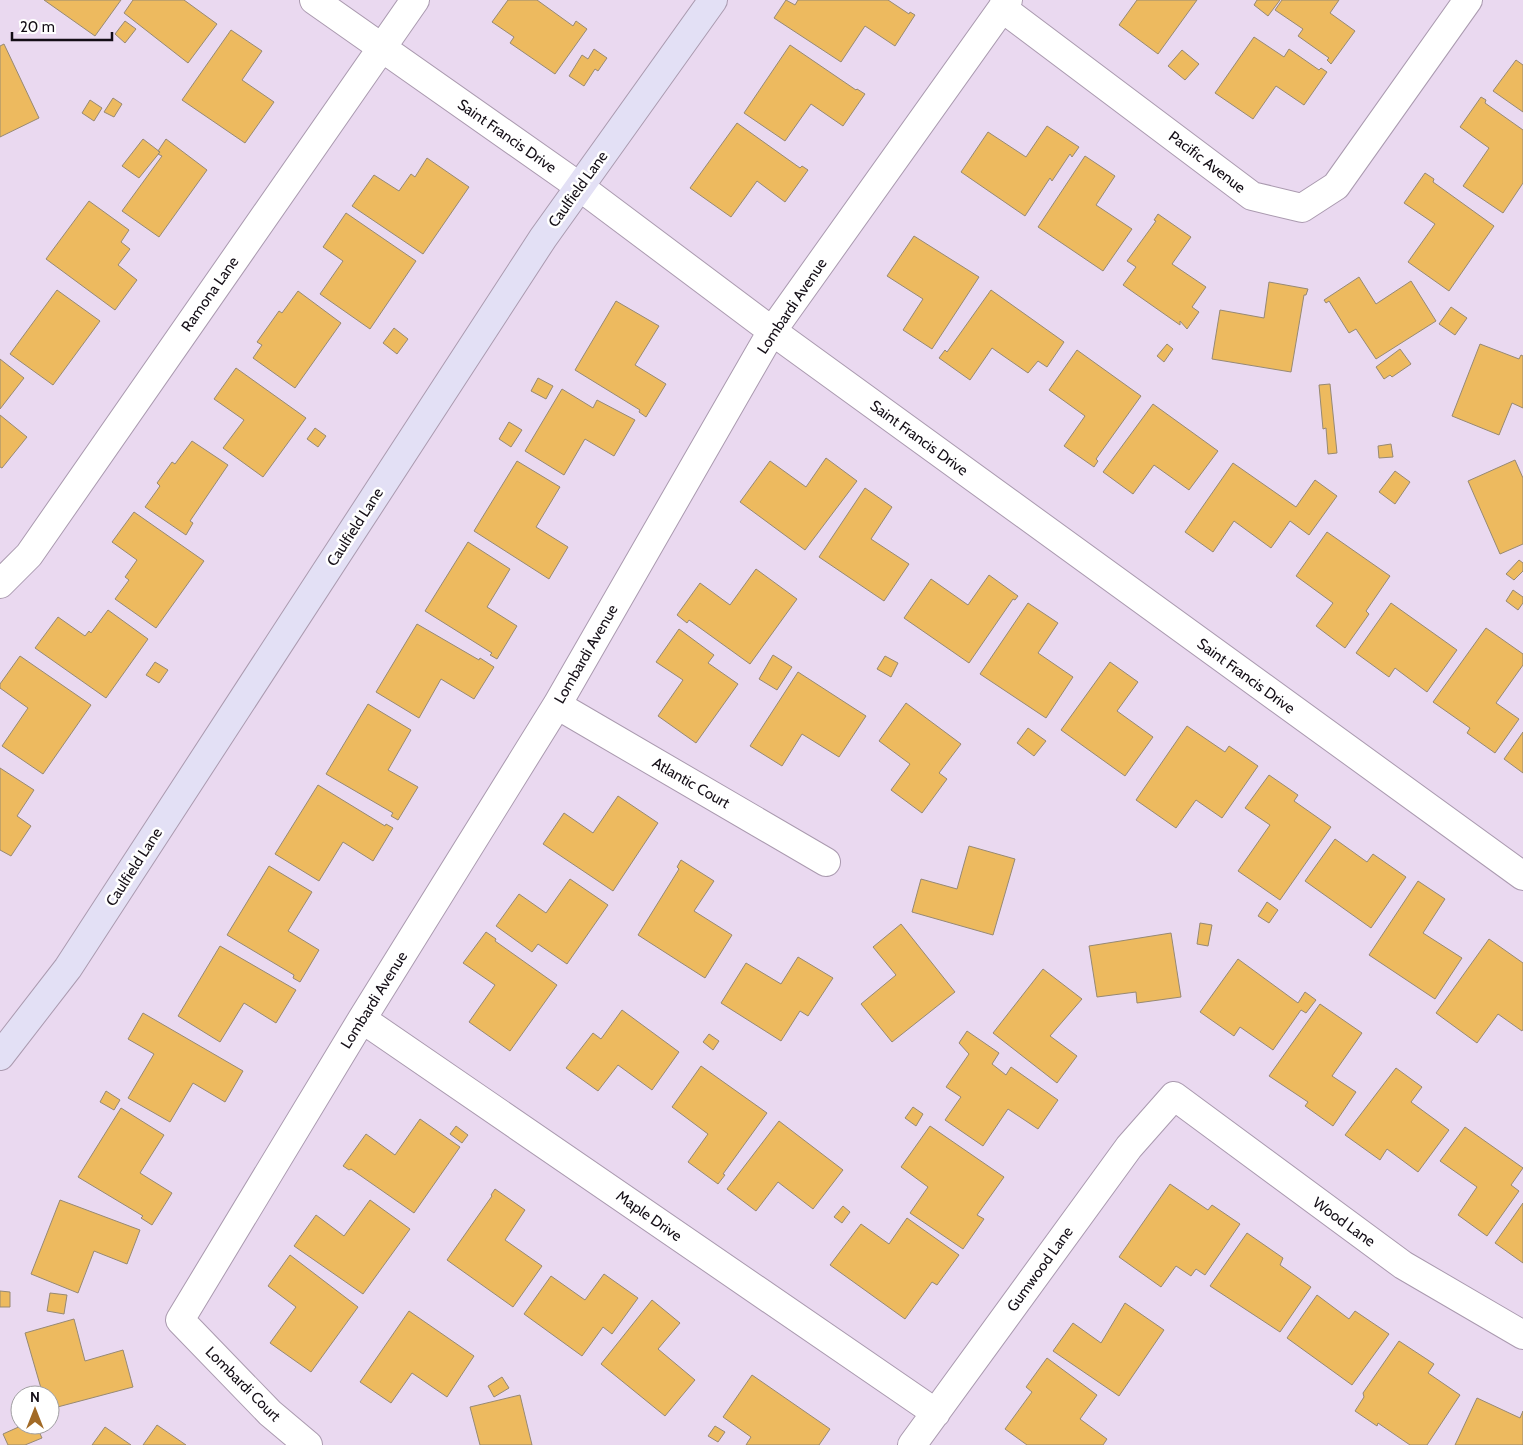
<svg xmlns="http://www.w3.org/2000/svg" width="1523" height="1445" viewBox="0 0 1523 1445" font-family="Cabin,sans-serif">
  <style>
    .building { fill: #edba5f; stroke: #978973 }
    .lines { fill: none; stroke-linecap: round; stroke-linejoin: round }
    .street-casing { stroke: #aa9aaf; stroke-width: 30 }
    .secondary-casing { stroke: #aa9aaf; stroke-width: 30 }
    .street { stroke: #fff; stroke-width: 28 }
    .secondary { stroke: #e3e0f5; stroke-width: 28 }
    .labels { text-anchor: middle; stroke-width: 5; stroke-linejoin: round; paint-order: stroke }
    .street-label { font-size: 15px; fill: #140e16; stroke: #fff }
  </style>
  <rect width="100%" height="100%" fill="#ead9f0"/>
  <path class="building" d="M44 0H121L95 36Z
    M133 0H184L217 24 188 63 124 13Z
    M508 0H537L573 26 576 21 587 29 555 74 510 43 514 37 492 22Z
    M786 0 795 5 798 0H888L909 14 910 12 915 15 895 46 865 26 841 62 774 18Z
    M1137 0H1197L1158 54 1119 25Z
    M1257 0H1280L1268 16 1254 5Z
    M1282 0H1339L1330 13 1355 31 1331 64 1327 60 1329 58 1298 36 1303 29 1275 10Z
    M125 21 136 29 125 43 115 34Z
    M231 30 262 51 242 80 274 102 245 143 182 100Z
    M1254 37 1284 57 1289 49 1319 70 1321 68 1327 72 1304 105 1276 86 1253 119 1215 93Z
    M4 44 39 118 0 137V46Z
    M790 45 856 90 857 89 865 94 843 126 811 104 785 141 744 113Z
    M594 49 607 58 598 71 595 69 584 86 569 76 582 55 588 59Z
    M1182 50 1199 64 1185 80 1168 66Z
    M1516 60 1523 65V112L1493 91Z
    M1481 97 1486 100 1485 103 1523 130V183L1503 213 1463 186 1489 148 1460 127Z
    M113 98 122 104 114 117 104 112Z
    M90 100 102 108 94 121 82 113Z
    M737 123 800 168 802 166 808 170 785 202 757 181 731 217 690 188Z
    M1047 126 1079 147 1072 157 1070 154 1052 181 1050 178 1025 216 961 172 988 132 1026 157Z
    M143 139 160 152 139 178 122 166Z
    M166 139 207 170 159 237 122 211 162 156 158 154 160 152 158 151Z
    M1085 156 1115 176 1096 205 1132 229 1103 271 1038 227Z
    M427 158 469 187 423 254 352 206 374 175 399 191 411 174 415 177Z
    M1425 173 1434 179 1433 182 1494 226 1449 291 1408 262 1435 224 1404 203Z
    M89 201 129 230 121 242 130 249 118 265 137 280 115 310 46 259Z
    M346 213 416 261 370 329 320 294 343 261 323 247Z
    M1158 214 1191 237 1172 264 1206 287 1192 307 1199 312 1187 329 1180 321V325L1123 285 1136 267 1127 261 1156 221 1154 220Z
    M914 236 979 277 932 349 903 330 923 299 887 276Z
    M1359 277 1376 304 1411 281 1436 321 1376 359 1356 329 1349 333 1329 301 1326 303 1324 300Z
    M1269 282 1308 289 1306 295H1304L1291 372 1212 359 1220 310 1264 318Z
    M57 290 100 321 53 385 10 354Z
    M991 290 1064 342 1047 367 1038 361 1028 373 992 348 970 380 939 358 945 350 947 352Z
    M298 291 341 323 295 388 253 358 262 345 257 342 279 311 282 313Z
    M616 301 659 326 635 365 666 384 646 417 639 412 640 410 575 370Z
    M1451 307 1467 318 1455 335 1439 324Z
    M394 328 408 339 397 354 383 343Z
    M1167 344 1173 349 1164 362 1157 356Z
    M1480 344 1519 359 1521 355 1523 356V408L1512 403 1499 435 1452 416Z
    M1400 349 1411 364 1392 377 1390 375 1384 379 1376 367Z
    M1077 350 1141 396 1096 459 1098 461 1094 467 1064 446 1085 416 1049 390Z
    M0 359 24 378 0 409Z
    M236 368 306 418 263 477 223 448 244 420 214 399Z
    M538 378 553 386 546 399 531 391Z
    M1330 384 1337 453 1328 454 1326 428 1323 429 1319 385Z
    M562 389 593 408 597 400 635 420 614 456 585 439 564 475 525 451Z
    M1153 404 1218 451 1189 490 1154 465 1133 494 1103 472Z
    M0 415 27 437 2 468 0 467Z
    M509 422 522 430 511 447 499 439Z
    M315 428 326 436 318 447 307 439Z
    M192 441 228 465 190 521 193 523 186 535 145 507 160 486 157 483 172 462 175 464Z
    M1391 444 1393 457 1379 458 1378 446Z
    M826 458 857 481 805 550 740 502 770 461 806 487Z
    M1515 460 1523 478V544L1500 554 1468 481Z
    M517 461 560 487 536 527 568 547 549 579 474 531Z
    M1233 463 1296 507 1315 480 1337 496 1309 535 1290 521 1271 548 1234 521 1213 552 1185 532Z
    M1395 471 1410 482 1395 504 1379 492Z
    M865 488 892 507 871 539 909 564 884 601 819 557Z
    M134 512 204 561 156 628 115 599 129 580 125 577 137 560 112 542Z
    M1327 532 1390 576 1366 611 1369 614 1345 648 1316 626 1333 603 1296 576Z
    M468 542 510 569 487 607 517 626 497 659 490 655 492 653 425 611Z
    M1519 560 1523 563V571L1514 580 1506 574Z
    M756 569 797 599 750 664 689 620 687 623 677 615 700 583 730 605Z
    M989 575 1018 596 1015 600 1013 599 969 663 904 618 931 579 968 605Z
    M1513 590 1523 597V603L1518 610 1506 601Z
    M1028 603 1058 623 1038 653 1073 677 1046 718 980 674Z
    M1391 603 1457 650 1427 692 1395 668 1389 677 1356 653Z
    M108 610 148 639 106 698 35 648 58 617 85 636 89 631 91 633Z
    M417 624 479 660 480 658 494 667 474 699 441 679 419 718 376 692Z
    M1486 628 1523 654V665L1496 703 1519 719 1495 753 1467 733 1470 728 1433 702Z
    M679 629 714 655 708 663 738 684 696 743 658 716 683 680 656 662Z
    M773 655 792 667 777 690 759 679Z
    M20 656 91 705 43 774 2 746 28 708 0 688V684Z
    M885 656 898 663 891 677 877 669Z
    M155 662 168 670 159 683 146 675Z
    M1110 662 1138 682 1117 711 1153 737 1125 776 1061 730Z
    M798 672 866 716 839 757 802 734 782 766 750 746Z
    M906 703 961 744 939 773 947 779 922 813 891 790 910 764 879 741Z
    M368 704 411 730 388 770 418 787 398 820 391 816 393 813 326 774Z
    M1187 726 1225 752 1229 746 1258 766 1222 818 1196 800 1176 828 1136 800Z
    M1028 728 1046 741 1034 756 1017 743Z
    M1523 732V773L1504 759Z
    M0 768 34 790 17 816 31 826 11 856 0 850Z
    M1269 775 1298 795 1294 801 1331 827 1280 900 1238 871 1270 825 1245 808Z
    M318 785 385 826 386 824 393 828 373 861 343 842 319 881 275 854Z
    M618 796 658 823 613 891 543 844 564 813 593 833Z
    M1335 839 1367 862 1373 854 1406 877 1371 928 1305 881Z
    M969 846 1015 859 993 935 912 912 921 879 957 889Z
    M681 860 714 881 694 911 732 935 705 978 638 935 679 869 677 867Z
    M269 866 312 892 288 931 319 950 300 982 293 978 294 975 227 935Z
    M570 879 608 905 567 964 538 944 532 952 496 926 519 894 546 913Z
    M1418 881 1445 899 1423 933 1462 958 1435 999 1369 955Z
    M1267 902 1278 910 1269 923 1258 916Z
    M1200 923 1212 925 1208 946 1197 944Z
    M901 924 955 992 892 1042 861 1004 896 975 873 947Z
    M486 932 496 939 495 941 557 985 510 1051 469 1022 495 985 463 963Z
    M1171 933 1181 997 1137 1003 1136 992 1097 997 1089 946Z
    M1489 939 1523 963V1029L1522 1031 1498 1014 1477 1043 1436 1013Z
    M220 946 296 990 276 1023 244 1003 220 1042 178 1016Z
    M798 957 833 978 808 1016 800 1011 781 1041 721 1003 746 963 781 984Z
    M1238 959 1298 1003 1305 992 1316 1000 1306 1013 1301 1010 1273 1050 1240 1027 1234 1036 1200 1012Z
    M1043 969 1082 999 1050 1036 1077 1056 1057 1083 993 1033Z
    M1320 1004 1362 1033 1332 1076 1356 1092 1333 1126 1305 1106 1308 1102 1269 1076Z
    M622 1010 679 1052 652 1090 618 1065 598 1091 566 1068 593 1033 601 1039Z
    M143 1013 243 1071 225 1102 193 1083 170 1122 128 1098 154 1054 128 1039Z
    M967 1031 999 1053 992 1064 1006 1075 1011 1067 1058 1100 1038 1129 1008 1109 983 1146 945 1120 961 1097 946 1087 969 1054 959 1043Z
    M709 1034 719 1041 713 1050 703 1042Z
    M701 1066 767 1113 723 1174 725 1175 718 1184 688 1162 708 1134 672 1107Z
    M1396 1068 1422 1087 1411 1102 1449 1130 1418 1172 1387 1149 1380 1160 1345 1135Z
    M106 1091 120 1100 114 1110 100 1102Z
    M913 1107 923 1114 916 1126 905 1118Z
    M121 1108 164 1135 140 1173 172 1193 152 1225 141 1218 143 1216 78 1177Z
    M420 1119 460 1147 414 1213 351 1169 349 1170 343 1166 366 1134 395 1155Z
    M779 1121 843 1170 813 1209 778 1182 756 1211 727 1189Z
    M456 1126 468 1135 462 1143 450 1134Z
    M930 1126 1004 1177 977 1215 984 1219 963 1249 910 1213 928 1187 901 1167Z
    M1465 1127 1523 1168 1511 1185 1519 1191 1487 1236 1458 1215 1477 1187 1440 1161Z
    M1170 1184 1208 1210 1212 1205 1240 1224 1205 1275 1196 1269 1191 1276 1176 1266 1161 1287 1119 1257Z
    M495 1189 525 1210 505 1240 542 1266 513 1307 447 1260 492 1196 491 1195Z
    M60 1200 140 1230 127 1264 94 1251 78 1293 31 1274Z
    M370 1200 410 1229 363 1294 294 1246 316 1215 344 1236Z
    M1523 1203V1263L1495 1243Z
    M843 1206 850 1212 842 1223 834 1217Z
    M907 1218 959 1255 937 1285 932 1282 905 1319 830 1265 861 1224 889 1244Z
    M1247 1233 1283 1258 1280 1265 1311 1287 1280 1332 1210 1286Z
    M290 1255 358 1307 311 1372 270 1343 296 1307 268 1286Z
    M604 1274 638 1298 612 1334 603 1327 582 1356 524 1314 551 1276 585 1300Z
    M0 1291 10 1292V1307H0Z
    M50 1293 67 1295 64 1314 47 1311Z
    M1317 1295 1349 1319 1355 1311 1389 1334 1352 1385 1287 1338Z
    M652 1300 680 1323 658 1349 695 1380 665 1416 601 1364Z
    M1125 1303 1164 1330 1119 1396 1053 1351 1073 1323 1101 1343Z
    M409 1311 474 1356 447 1397 412 1373 391 1403 360 1382Z
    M74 1319 85 1361 123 1350 133 1387 50 1409V1395H43L25 1333Z
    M1399 1341 1434 1364 1428 1373 1460 1395 1427 1445H1410L1378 1423 1377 1426 1355 1411 1364 1397 1363 1393Z
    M1047 1358 1097 1395 1080 1419 1107 1439 1103 1445H1027L1005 1429 1032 1392 1026 1387Z
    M752 1375 830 1429 819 1445H746L751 1437 723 1417Z
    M502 1377 509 1388 494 1397 488 1386Z
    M520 1395 532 1445H480L470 1407Z
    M1477 1398 1520 1418 1523 1411V1445H1455Z
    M23 1425H36L42 1438 25 1445H8L3 1434Z
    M157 1425 186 1445H143Z
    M715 1426 725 1432 718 1442 708 1436Z
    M105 1427 131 1445H92Z"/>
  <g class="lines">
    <defs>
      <path id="street" d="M314 0 580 187 772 331 1523 876
        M1002 8 1252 196 1302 208 1336 186 1468 0
        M0 584 29 555 415 0
        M557 705 826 862
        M362 1019 936 1413
        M308 1445 270 1413 180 1320 362 1019 557 705 772 331 1008 0
        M912 1445 1129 1147 1174 1096 1403 1265 1523 1335"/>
      <path id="secondary" d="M0 1056 68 968 543 238 713 0"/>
    </defs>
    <use href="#street" class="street-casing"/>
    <use href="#secondary" class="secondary-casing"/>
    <use href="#street" class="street"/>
    <use href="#secondary" class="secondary"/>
  </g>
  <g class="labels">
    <g class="street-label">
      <text transform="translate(507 136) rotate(35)" y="5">Saint Francis Drive</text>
      <text transform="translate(1207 162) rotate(37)" y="5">Pacific Avenue</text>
      <text transform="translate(578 189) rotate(-54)" y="5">Caulfield Lane</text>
      <text transform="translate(210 294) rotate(-55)" y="5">Ramona Lane</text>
      <text transform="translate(792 306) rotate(-56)" y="5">Lombardi Avenue</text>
      <text transform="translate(919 438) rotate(36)" y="5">Saint Francis Drive</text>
      <text transform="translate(355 527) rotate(-57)" y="5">Caulfield Lane</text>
      <text transform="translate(586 654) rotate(-60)" y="5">Lombardi Avenue</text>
      <text transform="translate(1246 676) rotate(36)" y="5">Saint Francis Drive</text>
      <text transform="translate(691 783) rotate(30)" y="5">Atlantic Court</text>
      <text transform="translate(134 867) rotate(-57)" y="5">Caulfield Lane</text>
      <text transform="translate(374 1000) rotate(-58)" y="5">Lombardi Avenue</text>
      <text transform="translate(649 1216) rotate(35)" y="5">Maple Drive</text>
      <text transform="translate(1344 1222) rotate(36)" y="5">Wood Lane</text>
      <text transform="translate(1040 1269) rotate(-54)" y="5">Gumwood Lane</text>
      <text transform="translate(243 1384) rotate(45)" y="5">Lombardi Court</text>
    </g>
  </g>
  <g transform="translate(35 1410)"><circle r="24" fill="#ffffff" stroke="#a19fa2"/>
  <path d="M0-4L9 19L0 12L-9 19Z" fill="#a26a26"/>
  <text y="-8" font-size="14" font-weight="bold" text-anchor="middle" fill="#140e16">N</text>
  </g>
  <path d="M12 32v8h100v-8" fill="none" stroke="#140e16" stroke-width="2.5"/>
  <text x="20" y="32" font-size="15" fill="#140e16" stroke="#ffffff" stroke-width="4" paint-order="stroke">20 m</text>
</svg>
